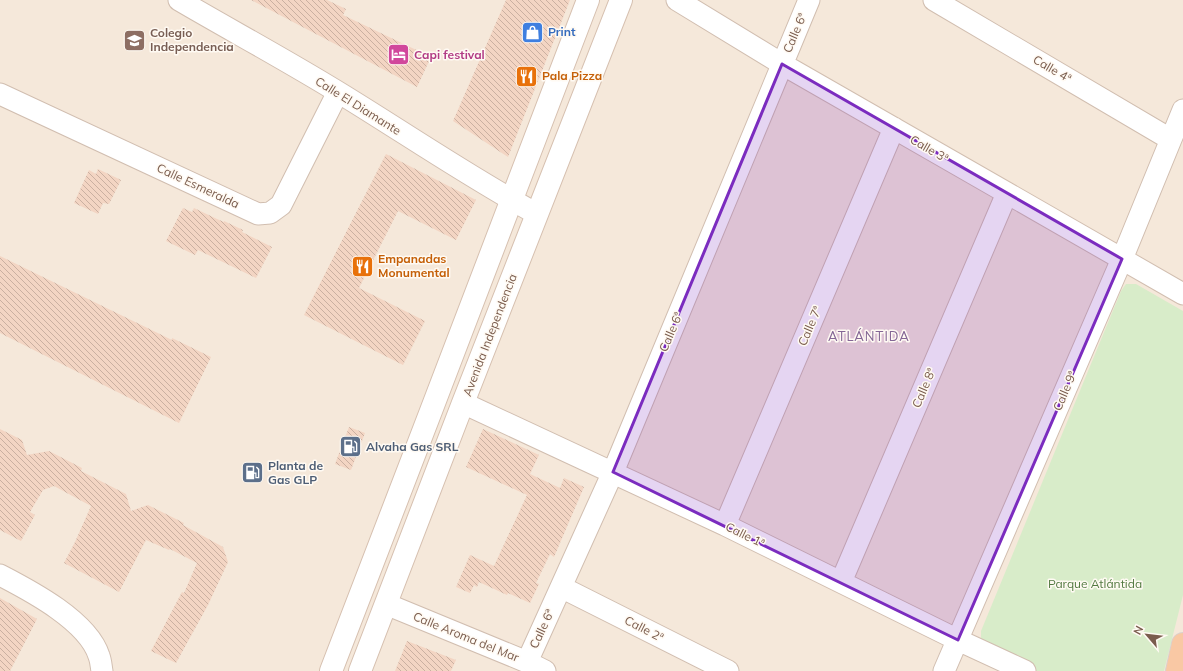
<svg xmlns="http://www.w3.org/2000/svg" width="1183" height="671" viewBox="0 0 1183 671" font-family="Mulish,sans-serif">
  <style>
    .residential { fill: #f5e8da }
    .green { fill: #d8ecc9 }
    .building { fill: url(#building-back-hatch) }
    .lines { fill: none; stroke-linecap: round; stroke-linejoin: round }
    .minor-casing { stroke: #d1beb0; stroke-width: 23 }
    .secondary-casing { stroke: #d6c0b0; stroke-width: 24 }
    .trunk-casing { stroke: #dad1cd; stroke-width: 24 }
    .minor { stroke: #fff; stroke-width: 21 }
    .secondary { stroke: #fff; stroke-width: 22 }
    .trunk { stroke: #f9c8a4; stroke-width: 22 }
    .marked { fill: #7b2cbf; fill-opacity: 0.2; stroke: #7b2cbf; stroke-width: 3; stroke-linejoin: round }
    .labels { text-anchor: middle; stroke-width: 3; stroke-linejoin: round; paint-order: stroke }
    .shop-label { font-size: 12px; font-weight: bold; fill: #366cbe; stroke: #fffaf3; text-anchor: start }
    .education-label { font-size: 12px; font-weight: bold; fill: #785e54; stroke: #fffaf3; text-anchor: start }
    .street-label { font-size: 12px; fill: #7a5c4d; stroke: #fffaf3 }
    .hotel-label { font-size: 12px; font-weight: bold; fill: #b23c85; stroke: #fffaf3; text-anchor: start }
    .food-label { font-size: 12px; font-weight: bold; fill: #c56008; stroke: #fffaf3; text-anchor: start }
    .service-label { font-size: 12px; font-weight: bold; fill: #4e5e75; stroke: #fffaf3; text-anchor: start }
    .park-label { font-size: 12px; fill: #537a41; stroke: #fffaf3 }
    .neighbourhood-label { font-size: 13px; letter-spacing: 1px; fill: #846695; stroke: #fffaf3 }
  </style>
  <defs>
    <pattern id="building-back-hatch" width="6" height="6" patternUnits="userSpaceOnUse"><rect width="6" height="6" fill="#f3d5c3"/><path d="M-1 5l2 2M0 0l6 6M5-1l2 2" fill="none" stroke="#cab0a1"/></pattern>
  </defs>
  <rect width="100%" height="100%" fill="#fdf6ec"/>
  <path class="residential" d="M0 0H1183V671H0Z"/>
  <path class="green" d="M1126 284H1136L1183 311V595L1164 671H1036L983 645 981 639V631L1121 291Z"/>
  <path class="building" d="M251 0H327L346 9 343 15 431 57 417 87Z
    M506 0H570L508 157 453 121Z
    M386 154 476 200 456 240 398 211 359 288 425 321 403 365 304 315Z
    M98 169 121 180 109 204 103 203 98 214 74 203 89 170 96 174Z
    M183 208 192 212 194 208 217 219 224 222V221L243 230 242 232 272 247 256 278 198 250 195 255 166 241Z
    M0 256 172 340V338L211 357 179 423 0 333Z
    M349 427 365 433 351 470 335 464Z
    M0 429 22 440 27 455 49 451 82 468 81 471 126 494 131 511 148 505 184 523 183 525 223 547 228 562 208 605 176 663 151 651 182 592 184 593 197 563 170 549 169 550 146 540 119 592 64 563 75 542 91 506 54 486 43 490 30 512 35 515 21 541 0 530Z
    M483 429 539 455 530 474 560 488 564 478 584 487 554 557 550 554 536 583 539 584 530 603 508 593 507 595 479 582 477 587 474 585 470 593 456 587 470 555 494 566 527 495 466 467Z
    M0 598 37 619 10 671H0Z
    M407 641 456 660 451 671H395Z"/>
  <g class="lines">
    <defs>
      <path id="minor" d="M179 0C232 31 286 60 338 92 405 133 469 177 537 214
        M677 0 782 64 1183 294
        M934 0 1170 139
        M0 94 258 214 270 213 281 205 338 92
        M463 403 725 525 958 640 1025 671
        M725 525 894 128
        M0 575C31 591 88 621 99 656 101 661 101 666 102 671
        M841 582 1007 193
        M561 587 728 671
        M386 604 527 662 545 671
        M527 662 613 472 809 0
        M944 671 1122 259 1183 110"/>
      <path id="secondary" d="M331 671 431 411 588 0
        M360 671 463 403 621 0"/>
      <path id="trunk" d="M1177 671 1183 644"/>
    </defs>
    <use href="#minor" class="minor-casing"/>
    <use href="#secondary" class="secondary-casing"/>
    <use href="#trunk" class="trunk-casing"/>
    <use href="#minor" class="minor"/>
    <use href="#secondary" class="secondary"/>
    <use href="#trunk" class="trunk"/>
  </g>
  <path class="marked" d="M782 64 1122 259 958 640 613 472Z"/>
  <defs>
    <symbol id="shop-square" viewBox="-11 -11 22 22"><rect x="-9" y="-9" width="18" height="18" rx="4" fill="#3f7fe0" stroke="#fffaf3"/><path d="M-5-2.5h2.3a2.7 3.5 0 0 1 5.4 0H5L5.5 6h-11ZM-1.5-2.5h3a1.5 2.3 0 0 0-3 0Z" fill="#fff"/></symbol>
    <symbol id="school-square" viewBox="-11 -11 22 22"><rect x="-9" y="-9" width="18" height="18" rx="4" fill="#8d6e63" stroke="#fffaf3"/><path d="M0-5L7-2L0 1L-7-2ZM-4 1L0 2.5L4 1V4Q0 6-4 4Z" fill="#fff"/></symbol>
    <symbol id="hotel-square" viewBox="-11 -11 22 22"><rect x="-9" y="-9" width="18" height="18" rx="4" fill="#d1479c" stroke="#fffaf3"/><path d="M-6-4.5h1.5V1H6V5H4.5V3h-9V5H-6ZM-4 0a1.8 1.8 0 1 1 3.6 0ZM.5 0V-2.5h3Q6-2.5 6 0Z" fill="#fff"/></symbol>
    <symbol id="restaurant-square" viewBox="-11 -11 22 22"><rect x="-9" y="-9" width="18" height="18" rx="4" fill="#e8710a" stroke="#fffaf3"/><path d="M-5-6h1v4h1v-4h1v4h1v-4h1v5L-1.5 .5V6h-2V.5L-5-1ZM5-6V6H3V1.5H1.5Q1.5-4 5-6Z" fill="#fff"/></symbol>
    <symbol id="fuel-square" viewBox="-11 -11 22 22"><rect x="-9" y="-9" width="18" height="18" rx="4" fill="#5c6f8a" stroke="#fffaf3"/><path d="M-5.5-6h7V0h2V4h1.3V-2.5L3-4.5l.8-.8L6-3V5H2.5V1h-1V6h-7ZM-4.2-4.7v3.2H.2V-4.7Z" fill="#fff"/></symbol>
  </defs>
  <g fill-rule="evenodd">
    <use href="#shop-square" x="520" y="20" width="25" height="25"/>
    <use href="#school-square" x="122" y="28" width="25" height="25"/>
    <use href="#hotel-square" x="386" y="42" width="25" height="25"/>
    <use href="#restaurant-square" x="514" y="64" width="25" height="25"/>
    <use href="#restaurant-square" x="350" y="254" width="25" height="25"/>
    <use href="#fuel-square" x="338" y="434" width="25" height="25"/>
    <use href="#fuel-square" x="240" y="460" width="25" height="25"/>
  </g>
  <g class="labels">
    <g class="shop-label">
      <text x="548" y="36">Print</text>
    </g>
    <g class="education-label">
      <text x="150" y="37">Colegio<tspan x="150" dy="14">Independencia</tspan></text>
    </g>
    <g class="street-label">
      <text transform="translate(795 33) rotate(-67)" y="4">Calle 6ª</text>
      <text transform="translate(1052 69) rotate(30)" y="4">Calle 4ª</text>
      <text transform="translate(358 106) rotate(32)" y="4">Calle El Diamante</text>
      <text transform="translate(929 149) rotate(30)" y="4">Calle 3ª</text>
      <text transform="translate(198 186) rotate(25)" y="4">Calle Esmeralda</text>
      <text transform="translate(810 326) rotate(-67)" y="4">Calle 7ª</text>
      <text transform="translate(671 332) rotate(-67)" y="4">Calle 6ª</text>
      <text transform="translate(490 335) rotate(-69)" y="4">Avenida Independencia</text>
      <text transform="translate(924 388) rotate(-67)" y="4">Calle 8ª</text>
      <text transform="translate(1065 391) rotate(-67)" y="4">Calle 9ª</text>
      <text transform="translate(745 535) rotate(26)" y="4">Calle 1ª</text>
      <text transform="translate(542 629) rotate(-65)" y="4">Calle 6ª</text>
      <text transform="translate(644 629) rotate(27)" y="4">Calle 2ª</text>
      <text transform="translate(466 637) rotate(22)" y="4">Calle Aroma del Mar</text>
    </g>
    <g class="hotel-label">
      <text x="414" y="59">Capi festival</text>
    </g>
    <g class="food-label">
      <text x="542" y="80">Pala Pizza</text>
      <text x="378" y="263">Empanadas<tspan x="378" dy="14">Monumental</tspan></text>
    </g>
    <g class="service-label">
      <text x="366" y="451">Alvaha Gas SRL</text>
      <text x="268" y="470">Planta de<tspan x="268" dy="14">Gas GLP</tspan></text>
    </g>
    <g class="park-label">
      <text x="1095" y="588">Parque Atlántida</text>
    </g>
    <g class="neighbourhood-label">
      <text x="869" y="341">ATLÁNTIDA</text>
    </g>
  </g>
  <g transform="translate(1147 635) rotate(298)" stroke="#fffaf3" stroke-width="3" paint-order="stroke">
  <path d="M0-3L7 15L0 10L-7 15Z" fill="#7a5c4d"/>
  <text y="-6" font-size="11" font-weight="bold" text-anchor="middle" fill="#7a5c4d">N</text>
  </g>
</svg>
